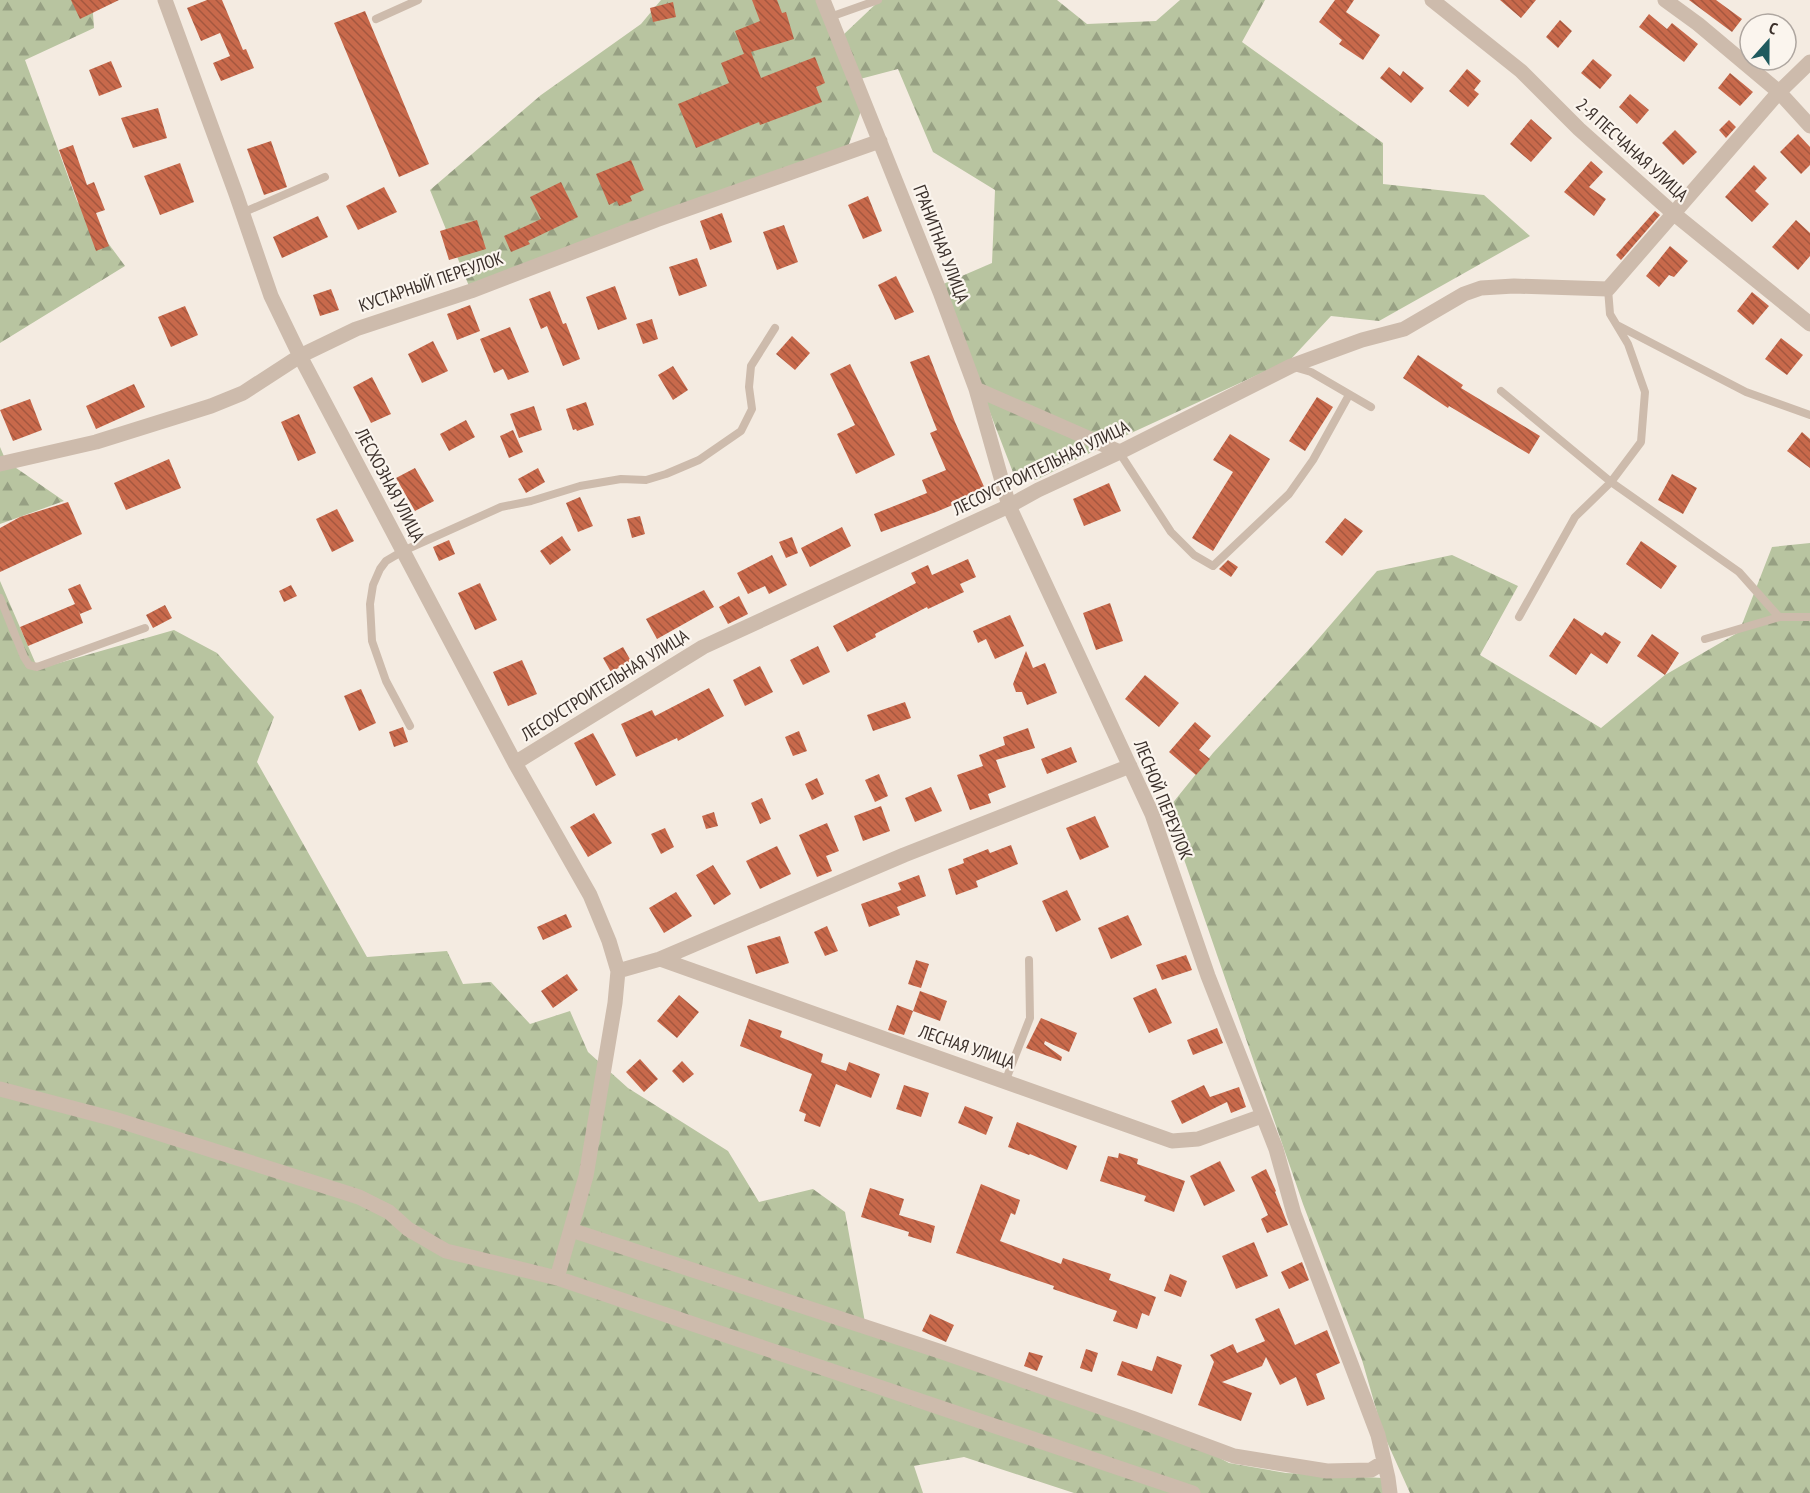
<svg xmlns="http://www.w3.org/2000/svg" width="1810" height="1493" viewBox="0 0 1810 1493" font-family="'PT Sans Narrow',sans-serif">
  <style>
    .forest { fill: url(#forest-firs) }
    .building { fill: url(#building-back-hatch) }
    .lines { fill: none; stroke-linecap: round; stroke-linejoin: round }
    .lane { stroke: #cdbbac; stroke-width: 8 }
    .street { stroke: #cdbbac; stroke-width: 15 }
    .labels { text-anchor: middle; stroke-width: 4.5; stroke-linejoin: round; paint-order: stroke }
    .street-label { font-size: 18px; fill: #3b302b; stroke: #fbf5ee }
  </style>
  <defs>
    <pattern id="forest-firs" width="22" height="20" patternUnits="userSpaceOnUse" patternTransform="scale(1.5)"><rect width="22" height="20" fill="#b8c4a0"/><path d="M5 1l3.5 6h-7zM16 11l3.5 6h-7z" fill="#97a083"/></pattern>
    <pattern id="building-back-hatch" width="6" height="6" patternUnits="userSpaceOnUse" patternTransform="scale(1.5)"><rect width="6" height="6" fill="#c8694b"/><path d="M-1 5l2 2M0 0l6 6M5-1l2 2" fill="none" stroke="#a4573f"/></pattern>
  </defs>
  <rect width="100%" height="100%" fill="#f4ebe1"/>
  <path class="forest" d="M0 0H92L94 28 25 60 77 201 125 266 0 343Z
    M661 0H823L864 103 846 152 471 291 430 190 541 95 641 24Z
    M880 0H1057L1087 24 1156 21 1180 0H1265L1242 42 1383 143V184L1484 195 1530 236 1379 321 1331 316 1290 360 1116 440 1036 480 1014 475 941 285 992 263 995 190 933 152 898 69 860 79 842 36Z
    M0 447 6 461 64 501 0 524Z
    M1810 543V1493H1410L1383 1433 1362 1360 1303 1204 1167 810 1213 753 1313 645 1377 571 1452 555 1518 586 1480 655 1601 728 1665 675 1739 632 1772 547Z
    M0 581 38 669 174 630 217 653 274 717 257 762 367 957 447 951 463 984 491 982 530 1024 570 1011 588 1052 628 1088 728 1151 759 1202 813 1189 845 1212 866 1328 1188 1441 1229 1463 1286 1473 1383 1478 1385 1493H1074L964 1457 914 1466 923 1493H0Z"/>
  <path class="building" d="M71 0H119L80 19Z
    M207 0H222L243 50 246 49 254 68 221 81 213 63 230 56 220 33 201 41 187 8Z
    M752 0H777L782 13 786 12 794 39 751 52 761 78 815 57 825 83 816 87 822 102 760 125 759 122 696 148 678 104 729 83 721 63 746 53 744 54 735 31 760 21Z
    M1335 0H1354L1346 12 1380 35 1363 60 1339 44 1342 40 1319 22Z
    M1500 0H1536L1521 18Z
    M1689 0H1716L1742 19 1732 32Z
    M673 2 676 17 653 22 650 8Z
    M365 11 429 164 399 177 334 23Z
    M1649 14 1667 29 1672 23 1698 44 1684 62 1639 27Z
    M1560 20 1572 31 1558 48 1546 37Z
    M1593 59 1612 75 1600 89 1581 73Z
    M111 61 122 87 99 96 89 70Z
    M1389 67 1400 76 1403 71 1424 88 1411 103 1380 78Z
    M1467 69 1481 81 1474 90 1479 94 1468 107 1449 91Z
    M1730 73 1753 92 1740 106 1718 88Z
    M1630 94 1649 110 1637 124 1619 107Z
    M158 108 167 138 133 148 121 118Z
    M1531 119 1552 138 1531 162 1510 144Z
    M1729 120 1736 127 1726 138 1719 130Z
    M1675 130 1697 152 1683 165 1662 143Z
    M1798 134 1810 147V165L1801 174 1780 152Z
    M271 141 287 187 264 195 247 149Z
    M73 145 87 185 94 182 105 210 96 213 109 246 96 251 59 150Z
    M631 160 644 190 630 196 632 201 619 206 617 201 609 205 596 174Z
    M1591 161 1603 172 1589 187 1606 199 1594 216 1564 192Z
    M180 163 194 202 160 215 144 176Z
    M1754 165 1767 178 1755 191 1769 204 1752 222 1725 197Z
    M561 182 578 217 528 241 530 244 511 252 504 236 541 219 530 197Z
    M384 187 397 212 358 230 346 206Z
    M868 196 882 231 863 239 848 205Z
    M1655 211 1660 215 1621 260 1616 255Z
    M722 213 732 242 710 250 700 221Z
    M318 216 328 237 282 258 273 237Z
    M477 220 486 249 449 260 440 231Z
    M1796 220 1810 233V256L1798 270 1772 247Z
    M784 225 798 262 777 270 763 232Z
    M1670 246 1688 261 1674 277 1669 275 1659 287 1646 276Z
    M697 258 707 286 679 296 669 267Z
    M896 276 914 312 895 320 878 285Z
    M615 286 627 319 598 330 586 297Z
    M331 289 339 310 320 316 313 295Z
    M550 291 563 324 566 323 580 359 563 366 547 326 541 329 529 299Z
    M1752 292 1769 306 1753 325 1737 311Z
    M470 305 480 331 457 340 447 314Z
    M185 306 198 335 171 347 158 317Z
    M652 319 658 339 643 344 636 324Z
    M510 327 529 372 508 380 503 369 494 373 480 339Z
    M792 336 810 353 795 370 776 354Z
    M1781 338 1803 355 1787 375 1765 359Z
    M433 341 448 371 422 383 408 354Z
    M929 355 955 422 986 491 936 512 881 532 874 514 927 493 922 480 946 470 930 433 937 430 910 362Z
    M1418 355 1463 385 1461 388 1540 436 1529 454 1449 406 1448 408 1403 378Z
    M850 364 895 455 856 474 837 434 855 425 830 374Z
    M673 366 688 390 673 400 658 375Z
    M372 377 391 414 371 423 353 387Z
    M134 384 145 407 96 429 86 406Z
    M1317 397 1333 407 1305 451 1289 441Z
    M30 399 42 430 13 441 0 410Z
    M586 402 594 425 577 431 576 429 573 430 566 409Z
    M534 406 542 430 519 438 510 414Z
    M299 414 316 453 298 461 281 422Z
    M466 420 475 437 449 451 440 434Z
    M513 430 523 452 509 458 500 436Z
    M1802 432 1810 439V468L1787 451Z
    M1230 434 1270 459 1213 551 1192 538 1233 472 1213 460Z
    M169 459 181 488 126 510 114 483Z
    M415 468 434 501 415 511 396 478Z
    M538 468 545 482 526 493 518 479Z
    M1672 474 1697 488 1683 514 1658 500Z
    M1109 483 1121 511 1084 526 1073 499Z
    M580 497 593 526 578 532 566 503Z
    M68 502 82 534 0 572V528L20 517Z
    M337 509 354 541 332 552 316 519Z
    M640 516 645 534 632 538 627 519Z
    M1345 518 1363 531 1342 556 1325 542Z
    M842 527 851 546 810 567 801 548Z
    M562 536 571 550 550 565 540 551Z
    M792 537 798 553 786 558 779 542Z
    M449 540 455 554 439 561 433 547Z
    M1641 541 1677 566 1661 589 1626 564Z
    M772 555 787 585 769 594 765 586 748 594 737 573Z
    M968 559 976 577 960 584 964 592 928 609 927 607 875 634 876 637 847 652 833 626 916 583 911 573 928 565 932 575Z
    M1228 560 1238 567 1231 577 1219 569Z
    M480 583 497 620 475 630 458 593Z
    M80 584 92 609 80 614 78 609 83 623 28 646 20 627 75 604 68 589Z
    M291 585 297 596 284 602 279 591Z
    M704 590 714 607 657 639 646 619Z
    M739 596 748 614 728 624 719 607Z
    M1110 603 1123 641 1096 650 1083 613Z
    M165 605 172 618 153 628 146 615Z
    M1010 615 1024 646 995 659 986 639 978 643 973 631Z
    M1574 618 1602 636 1605 632 1621 642 1607 664 1591 653 1576 675 1549 656Z
    M1652 634 1679 653 1665 675 1637 656Z
    M818 646 830 672 803 685 790 660Z
    M623 647 631 661 611 672 603 658Z
    M1026 651 1033 668 1045 663 1057 693 1027 705 1022 692H1016L1013 684Z
    M522 660 537 694 508 706 493 672Z
    M760 666 773 692 745 706 733 680Z
    M1145 675 1179 703 1159 727 1125 699Z
    M709 688 724 716 678 741 677 738 636 757 621 724 652 710 655 716Z
    M361 689 376 723 359 731 344 696Z
    M905 702 911 718 873 731 867 715Z
    M1195 722 1211 736 1199 750 1210 759 1196 775 1169 752Z
    M403 727 408 742 394 747 389 732Z
    M1028 728 1035 748 996 760 1006 787 988 794 991 803 970 810 957 775 983 766 979 755 1005 745 1003 737Z
    M799 731 807 751 793 756 785 737Z
    M593 733 616 775 596 786 574 743Z
    M1071 747 1077 762 1047 774 1041 759Z
    M879 774 888 796 875 802 865 780Z
    M817 778 824 794 812 800 805 784Z
    M931 787 942 811 915 822 905 798Z
    M762 798 771 819 760 824 751 803Z
    M881 806 890 831 863 841 854 816Z
    M714 812 718 826 706 829 702 816Z
    M594 813 612 843 588 857 570 827Z
    M1095 816 1109 847 1080 860 1066 828Z
    M827 823 839 851 826 856 832 871 817 877 799 835Z
    M665 828 674 847 661 854 651 834Z
    M1011 845 1018 864 976 881 978 887 956 895 948 869 964 863 963 859 988 849 990 853Z
    M777 846 791 874 760 889 746 861Z
    M713 865 731 894 714 905 696 875Z
    M919 875 926 896 897 907 900 915 869 927 861 904 901 890 898 883Z
    M1067 890 1081 920 1056 932 1042 901Z
    M676 892 692 916 664 933 649 908Z
    M566 914 572 927 543 940 537 927Z
    M1128 915 1142 945 1111 959 1098 928Z
    M827 926 838 951 825 956 814 932Z
    M780 936 789 963 756 974 747 946Z
    M1186 955 1192 970 1162 980 1156 965Z
    M916 960 929 964 921 988 908 984Z
    M567 974 578 990 553 1008 541 991Z
    M1156 988 1172 1023 1149 1033 1133 998Z
    M920 991 947 1001 940 1021 913 1011Z
    M679 995 699 1012 677 1038 657 1021Z
    M897 1005 913 1011 904 1035 888 1030Z
    M1041 1018 1077 1033 1069 1052 1045 1041 1044 1044 1062 1057 1061 1061 1026 1048Z
    M749 1019 782 1031 780 1037 823 1054 821 1062 846 1071 849 1062 880 1074 871 1098 836 1084 820 1127 804 1121 806 1114 799 1111 812 1074 740 1046Z
    M1217 1028 1223 1043 1193 1055 1187 1040Z
    M640 1059 658 1079 644 1092 626 1072Z
    M682 1061 694 1074 683 1083 672 1071Z
    M904 1085 929 1093 921 1117 896 1109Z
    M1204 1085 1210 1097 1239 1087 1246 1107 1231 1113 1227 1102 1182 1124 1171 1101Z
    M965 1106 993 1117 986 1135 958 1123Z
    M1017 1122 1077 1146 1067 1170 1030 1154 1029 1155 1008 1147Z
    M1119 1153 1138 1159 1137 1164 1185 1181 1174 1212 1144 1201 1146 1196 1100 1181 1108 1156 1118 1158Z
    M1220 1161 1235 1191 1204 1206 1190 1176Z
    M1266 1169 1276 1191 1275 1192 1288 1225 1267 1233 1261 1219 1268 1215 1251 1177Z
    M981 1184 1020 1200 1015 1215 1011 1213 1000 1241 1061 1264 1063 1258 1111 1274 1109 1280 1156 1297 1149 1316 1142 1313 1137 1329 1113 1321 1117 1311 1053 1289 1054 1286 956 1253Z
    M870 1188 904 1199 899 1215 935 1226 931 1243 908 1236 909 1232 861 1217Z
    M1254 1242 1268 1276 1236 1289 1222 1256Z
    M1302 1262 1309 1280 1289 1289 1281 1272Z
    M1170 1274 1187 1281 1181 1297 1164 1291Z
    M1279 1308 1295 1345 1327 1330 1340 1363 1316 1374 1325 1399 1307 1406 1296 1377 1280 1385 1266 1357 1262 1366 1222 1382 1252 1393 1241 1421 1198 1405 1214 1362 1210 1355 1233 1344 1237 1353 1265 1341 1255 1319Z
    M930 1314 954 1325 946 1342 922 1331Z
    M1086 1349 1098 1353 1092 1372 1080 1368Z
    M1029 1352 1043 1356 1037 1371 1024 1366Z
    M1157 1356 1182 1365 1172 1394 1117 1375 1122 1361 1152 1371Z"/>
  <g class="lines">
    <path class="lane" d="M830 17 878 0
      M376 19 418 0
      M242 213 325 177
      M1617 325 1746 392 1810 415
      M1294 367 1311 372 1371 407
      M1501 391 1611 482 1739 572 1779 617
      M1121 455 1171 532 1194 555 1213 566 1289 494 1313 460 1349 395
      M0 598 24 657 29 665 37 667 145 628
      M1519 617 1575 517 1611 482 1641 442 1645 392 1628 344 1610 314 1608 289
      M1705 639 1779 617H1810
      M410 726 386 681 372 641 370 604 373 585 380 569 386 561 403 551 501 507 531 501 580 486 621 479 646 480 666 474 699 460 741 431 752 409 749 387 751 366 775 328
      M1005 1082 1030 1018 1029 960"/>
    <path class="street" d="M165 0 236 194 271 296 300 356 515 763 590 895 609 941 618 971 615 1003 586 1176 557 1278
      M823 0 940 292 976 389 1009 506 1152 814 1208 976 1276 1149 1294 1214 1378 1435 1388 1478 1390 1493
      M1432 0 1521 71 1579 129 1673 213 1810 324
      M1665 0 1698 24 1779 92 1810 126
      M976 389 1120 452
      M0 464 96 442 211 406 243 393 300 356 356 329 471 291 656 220 880 141
      M515 763 703 647 1009 506 1038 490 1120 452 1291 366 1362 340 1404 329 1464 294 1481 288 1514 286 1608 289 1779 92 1810 62
      M660 959 1172 1141 1198 1139 1262 1116
      M618 971 660 959 904 855 1130 766
      M0 1089 114 1119 359 1197 389 1212 408 1229 446 1251 557 1278 1193 1493
      M571 1230 942 1352 1132 1418 1234 1456 1327 1471 1371 1470 1384 1462"/>
  </g>
  <g class="labels">
    <g class="street-label">
      <text transform="translate(1632 150) rotate(42)" y="6">2-Я ПЕСЧАНАЯ УЛИЦА</text>
      <text transform="translate(941 244) rotate(69)" y="6">ГРАНИТНАЯ УЛИЦА</text>
      <text transform="translate(431 282) rotate(-19)" y="6">КУСТАРНЫЙ ПЕРЕУЛОК</text>
      <text transform="translate(1041 468) rotate(-26)" y="6">ЛЕСОУСТРОИТЕЛЬНАЯ УЛИЦА</text>
      <text transform="translate(390 485) rotate(62)" y="6">ЛЕСХОЗНАЯ УЛИЦА</text>
      <text transform="translate(605 685) rotate(-32)" y="6">ЛЕСОУСТРОИТЕЛЬНАЯ УЛИЦА</text>
      <text transform="translate(1163 800) rotate(68)" y="6">ЛЕСНОЙ ПЕРЕУЛОК</text>
      <text transform="translate(967 1047) rotate(19)" y="6">ЛЕСНАЯ УЛИЦА</text>
    </g>
  </g>
  <g transform="translate(1768 42) rotate(21)"><circle r="28" fill="#fbf5ee" stroke="#aea6a0" stroke-width="1.5"/>
  <path d="M0-4.5L10 22L0 15L-10 22Z" fill="#1f5a5e"/>
  <text y="-9" font-size="16" font-weight="bold" text-anchor="middle" fill="#3b302b">С</text>
  </g>
</svg>
